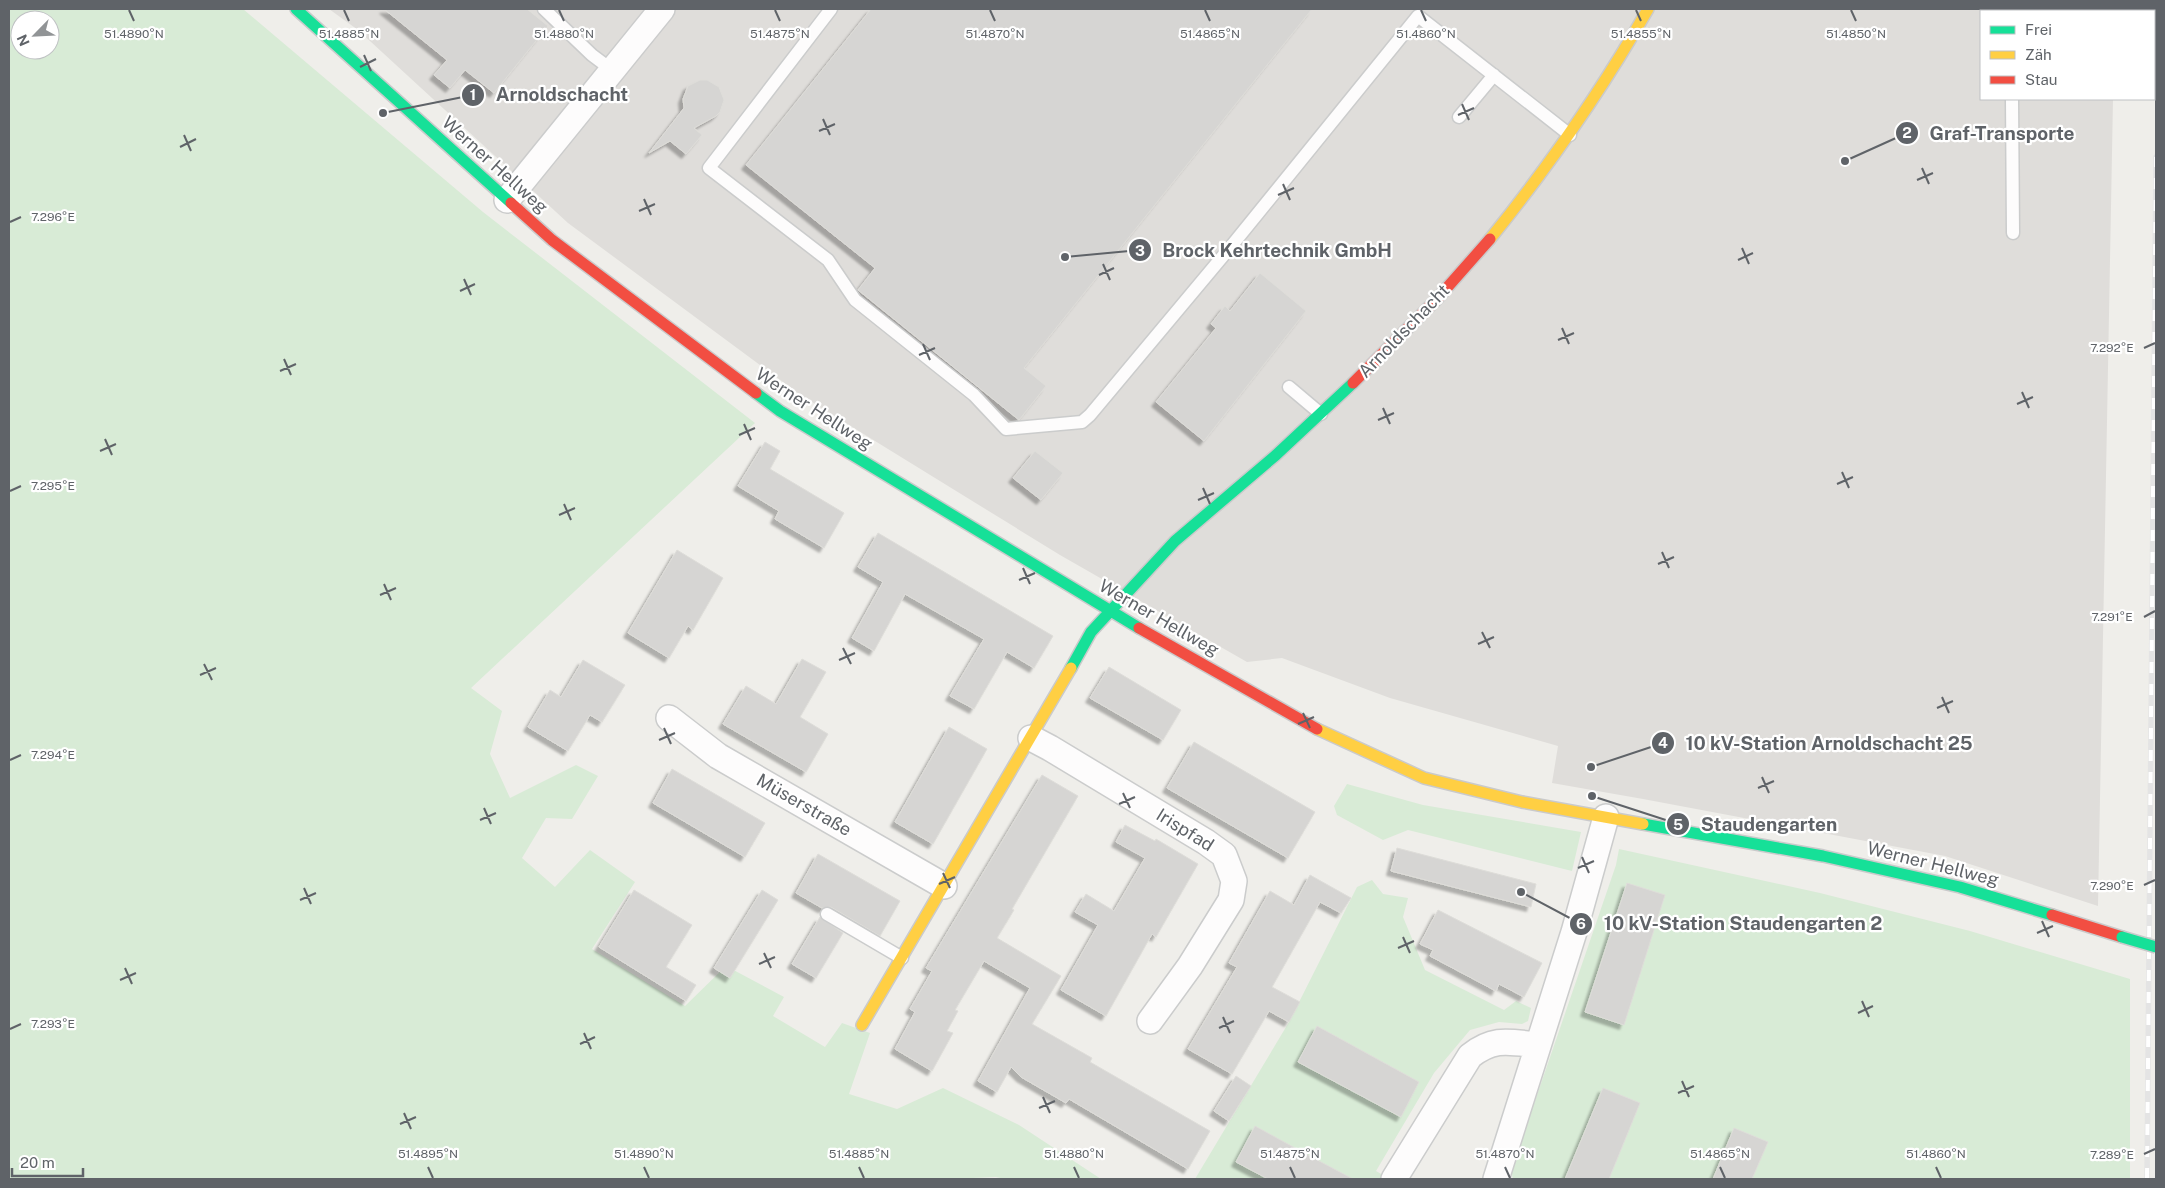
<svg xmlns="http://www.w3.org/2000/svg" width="2165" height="1188" viewBox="0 0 2165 1188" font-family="'Public Sans',sans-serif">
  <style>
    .industrial { fill: #dfddda }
    .green { fill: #d8ebd6; fill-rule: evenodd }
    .building { fill: #d6d5d3; stroke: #deddd9; filter: url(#shadow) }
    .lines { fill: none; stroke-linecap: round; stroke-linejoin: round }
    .lane-casing { stroke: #cbcccc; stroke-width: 15 }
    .street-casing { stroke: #cbcccc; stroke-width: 28 }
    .fast-casing { stroke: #cacacb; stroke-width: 14 }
    .slow-casing { stroke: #cacacb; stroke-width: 14 }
    .jam-casing { stroke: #cacacb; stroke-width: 14 }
    .lane { stroke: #fdfcfc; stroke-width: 12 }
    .street { stroke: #fdfcfc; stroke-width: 25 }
    .fast { stroke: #16e098; stroke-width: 11 }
    .slow { stroke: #ffcf43; stroke-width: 11 }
    .jam { stroke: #f24e42; stroke-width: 11 }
    .rail-casing { stroke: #e4e4e4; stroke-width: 5.5 }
    .rail { stroke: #fff; stroke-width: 4; stroke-dasharray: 11; stroke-linecap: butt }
    .fast-bridge-casing { stroke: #cacacb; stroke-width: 14; stroke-linecap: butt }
    .fast-bridge { stroke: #16e098; stroke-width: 11 }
    .ticks { fill: none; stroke: #5f6368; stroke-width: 2 }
    .labels { text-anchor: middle; stroke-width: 4.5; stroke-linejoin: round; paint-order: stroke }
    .street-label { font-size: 18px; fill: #5f6368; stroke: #fff }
    .ticks-label { font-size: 12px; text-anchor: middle; fill: #5f6368; stroke: #fff; stroke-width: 4.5; stroke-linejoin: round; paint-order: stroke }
    .leader { fill: none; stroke: #5f6368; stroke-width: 2 }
    .callout-dot { fill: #5f6368; stroke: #fff; stroke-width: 2 }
    .mark-label { font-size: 15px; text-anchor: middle; font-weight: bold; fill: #fff }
    .callout-label { font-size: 19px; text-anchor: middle; font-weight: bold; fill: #5f6368; stroke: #fff; stroke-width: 4.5; stroke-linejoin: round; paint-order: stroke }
  </style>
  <defs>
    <filter id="shadow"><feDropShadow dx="-4.5" dy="4.5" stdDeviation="1" flood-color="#0004"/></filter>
  </defs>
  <rect width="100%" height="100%" fill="#efeeea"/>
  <path class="industrial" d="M329 9H2115V11H1981V99H2113L2098 906 1945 856 1643 799 1552 783 1558 746 1390 698 1282 658 1247 662 1060 555 802 396 568 223 358 30Z"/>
  <path class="green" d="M9 9H243L483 212 755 423 471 688 502 711 490 754 510 798 576 765 598 776 572 819 546 818 522 858 555 887 590 850 635 882 592 949 685 1006 726 966 784 997 773 1016 825 1047 842 1023 870 1033 849 1094 897 1109 943 1088 1019 1125 1101 1179H1005L996 1177 950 1179H9ZM20 20H50V50H20Z
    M1347 784 1423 805 1581 832 1572 871 1408 830 1383 840 1337 815 1334 806Z
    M1619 849 1820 893 1970 931 2130 979V1179H1513L1511 1171 1616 865Z
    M1372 880 1383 894 1408 898 1403 917 1425 970 1504 1010 1516 1001 1531 1008 1528 1021 1522 1024 1499 1022 1470 1030 1434 1073 1376 1171 1390 1179H1195L1289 1022 1357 887Z"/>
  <path class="building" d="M384 9H527L548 26 494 93 465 70 450 88 434 75 447 60Z
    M871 9H1312L1024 368 1046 386 1019 420 858 290 875 268 746 165Z
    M700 80H707L719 87 724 100 720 112 716 116 694 128 702 135 686 154 670 141 649 153 684 108 683 99 688 86Z
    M1260 273 1306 311 1204 441 1156 402 1216 328 1211 324 1225 306 1230 311Z
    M765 442 780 451 770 469 844 513 824 548 775 519 779 511 738 486Z
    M1035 451 1063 473 1041 500 1013 478Z
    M878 533 1053 636 1034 668 1007 652 974 709 950 696 984 639 905 594 874 651 852 638 883 582 858 567Z
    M677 550 723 578 693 630 688 626 669 658 628 633Z
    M802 659 826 672 800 717 828 734 806 772 723 724 746 686 776 704Z
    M583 660 625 685 602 722 590 715 568 751 528 727 550 690 561 697Z
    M1109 667 1181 710 1163 740 1090 698Z
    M949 727 987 749 933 844 895 822Z
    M1194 742 1315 812 1288 858 1167 788Z
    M672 769 765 823 745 857 653 803Z
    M1042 775 1078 796 1012 909 1014 910 997 938 1061 976 1032 1024 1092 1058 1090 1062 1210 1131 1188 1169 1069 1099 1066 1103 1021 1077 1011 1067 997 1092 978 1081 1030 988 984 961 955 1010 958 1011 947 1031 953 1033 932 1071 895 1049 915 1012 910 1009 932 971 926 968Z
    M1125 825 1155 841 1156 839 1198 864 1156 937 1152 934 1106 1016 1061 990 1098 925 1075 912 1086 894 1114 911 1145 858 1116 842Z
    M1397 848 1536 884 1531 907 1391 871Z
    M818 854 900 901 880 936 831 907 822 908 796 893Z
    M1310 875 1351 898 1341 913 1320 902 1272 987 1300 1002 1289 1022 1269 1011 1232 1074 1188 1049 1237 967 1229 963 1270 891 1294 905Z
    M1627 883 1665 895 1624 1025 1585 1012Z
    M634 890 692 925 666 967 696 985 686 1001 599 947Z
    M762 890 778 900 730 978 714 968Z
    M1438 910 1542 963 1524 997 1499 984 1496 991 1430 956 1433 950 1420 944Z
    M820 917 843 933 816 978 792 964Z
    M1317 1026 1419 1082 1401 1117 1298 1062Z
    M1236 1076 1251 1086 1229 1121 1214 1111Z
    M1603 1088 1640 1103 1609 1179H1565Z
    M1255 1126 1306 1154 1353 1179H1268L1236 1162Z
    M1734 1128 1768 1142 1752 1179H1713Z"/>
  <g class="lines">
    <defs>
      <path id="lane" d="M544 9 592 55 612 70
        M831 9 709 168 828 260 855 300 974 395 1006 429 1082 422 1090 415 1233 244 1418 16 1570 135
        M2011 9V11
        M2012 99 2013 233
        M1459 117 1494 75
        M1289 387 1321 414
        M827 914 902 958"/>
      <path id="street" d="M507 200 662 9
        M669 718 718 756 944 886
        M1031 738 1050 748 1206 842 1224 855 1234 881 1231 900 1190 966 1150 1021
        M1394 1179 1470 1056C1494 1037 1509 1042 1537 1045
        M1496 1179 1574 932 1606 817"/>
      <path id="fast" d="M296 9 511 203
        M756 393 780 411 1139 628
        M1071 668 1091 632 1175 541 1276 455 1353 383
        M1643 824 1823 856 1960 887 2052 915"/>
      <path id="slow" d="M1490 239C1549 166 1602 90 1648 9
        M1317 729 1424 778 1522 802 1643 824
        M862 1025 1071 668"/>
      <path id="jam" d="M511 203 552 240 756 393
        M1353 383 1437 299 1490 239
        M1139 628 1317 729
        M2052 915 2122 937"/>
    </defs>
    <use href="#lane" class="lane-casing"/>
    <use href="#street" class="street-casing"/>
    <use href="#fast" class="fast-casing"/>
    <use href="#slow" class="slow-casing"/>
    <use href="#jam" class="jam-casing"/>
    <use href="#lane" class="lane"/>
    <use href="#street" class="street"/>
    <use href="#fast" class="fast"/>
    <use href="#slow" class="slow"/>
    <use href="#jam" class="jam"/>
    <defs>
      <path id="rail" d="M2147 1179 2156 157"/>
    </defs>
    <use href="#rail" class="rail-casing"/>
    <use href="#rail" class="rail"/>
    <defs>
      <path id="fast-bridge" d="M2122 937 2156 947"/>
    </defs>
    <use href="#fast-bridge" class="fast-bridge-casing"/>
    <use href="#fast-bridge" class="fast-bridge"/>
  </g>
  <path class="ticks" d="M129 10 134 21M344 10 349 21M559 10 564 21M775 10 780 21M990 10 995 21M1205 10 1210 21M1421 10 1426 21M1636 10 1641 21M1851 10 1856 21M364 55 371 71M360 67 376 59M1462 104 1469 120M1458 115 1474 108M823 119 830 135M819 131 835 124M184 135 191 151M180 147 196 139M1922 168 1929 184M1917 180 1933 173M1283 184 1290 200M1278 195 1294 188M644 199 651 215M639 211 655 204M10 222 21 217M1742 248 1749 264M1738 260 1753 253M1103 264 1110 280M1099 275 1114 268M464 279 471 295M460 291 475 284M1562 328 1569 344M1558 340 1574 333M923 344 930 360M2144 348 2155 343M919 355 935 348M284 359 291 375M280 371 296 364M2022 392 2029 408M2017 404 2033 397M1383 408 1390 424M1378 420 1394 413M744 424 751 440M739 435 755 428M105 439 112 455M100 451 116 444M1842 472 1849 488M1837 484 1853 477M1203 488 1210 504M10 491 21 486M1198 500 1214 493M564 504 571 520M559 515 575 508M1662 552 1669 568M1658 564 1674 557M1023 568 1030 584M1019 580 1035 573M384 584 391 600M380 595 396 588M2144 617 2155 611M1482 632 1490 648M1478 644 1494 637M843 648 851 664M839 660 855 653M204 664 212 680M200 675 216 668M1942 697 1949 713M1937 708 1953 701M1303 713 1310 728M1298 724 1314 717M664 728 671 744M659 740 675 733M10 760 21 755M1762 777 1769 793M1758 788 1774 781M1123 793 1130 808M1119 804 1135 797M484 808 491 824M480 820 496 813M1582 857 1589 873M1578 868 1594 861M943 873 950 888M939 884 955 877M2144 885 2155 880M304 888 311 904M300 900 316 893M2042 921 2049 937M2037 933 2053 926M1403 937 1410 953M1398 948 1414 941M764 953 771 968M759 964 775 957M125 968 132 984M120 980 136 973M1862 1001 1869 1017M1858 1013 1873 1006M1223 1017 1230 1033M1219 1028 1234 1021M10 1029 21 1024M584 1033 591 1049M580 1044 595 1037M1682 1081 1689 1097M1678 1093 1694 1086M1043 1097 1050 1113M1039 1108 1055 1101M404 1113 411 1129M400 1124 416 1117M2144 1154 2155 1149M428 1167 433 1178M644 1167 649 1178M859 1167 864 1178M1074 1167 1079 1178M1290 1167 1295 1178M1505 1167 1510 1178M1720 1167 1725 1178M1936 1167 1941 1178"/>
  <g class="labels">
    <g class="street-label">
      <text transform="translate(495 165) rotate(42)" y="6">Werner Hellweg</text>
      <text transform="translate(1404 331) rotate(-46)" y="6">Arnoldschacht</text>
      <text transform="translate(814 409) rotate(33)" y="6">Werner Hellweg</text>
      <text transform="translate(1159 618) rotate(30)" y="6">Werner Hellweg</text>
      <text transform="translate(804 805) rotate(30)" y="6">Müserstraße</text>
      <text transform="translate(1185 830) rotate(32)" y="6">Irispfad</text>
      <text transform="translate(1933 864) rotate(14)" y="6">Werner Hellweg</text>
    </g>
  </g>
  <g class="ticks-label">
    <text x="134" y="38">51.4890°N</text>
    <text x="1856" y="38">51.4850°N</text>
    <text x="349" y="38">51.4885°N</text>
    <text x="564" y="38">51.4880°N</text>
    <text x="780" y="38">51.4875°N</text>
    <text x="995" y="38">51.4870°N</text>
    <text x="1210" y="38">51.4865°N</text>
    <text x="1426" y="38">51.4860°N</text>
    <text x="1641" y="38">51.4855°N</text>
    <text x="53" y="221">7.296°E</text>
    <text x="2112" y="352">7.292°E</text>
    <text x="53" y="490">7.295°E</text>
    <text x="2112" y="621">7.291°E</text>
    <text x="53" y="759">7.294°E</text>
    <text x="2112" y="890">7.290°E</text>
    <text x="53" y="1028">7.293°E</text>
    <text x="428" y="1158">51.4895°N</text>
    <text x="644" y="1158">51.4890°N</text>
    <text x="859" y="1158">51.4885°N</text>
    <text x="1074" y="1158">51.4880°N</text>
    <text x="1290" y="1158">51.4875°N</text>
    <text x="1505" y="1158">51.4870°N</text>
    <text x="1720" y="1158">51.4865°N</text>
    <text x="1936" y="1158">51.4860°N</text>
    <text x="2112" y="1159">7.289°E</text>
  </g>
  <path class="leader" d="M383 113L473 95M1845 161L1907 133M1065 257L1140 250M1591 767L1663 743M1592 796L1678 824M1521 892L1581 924"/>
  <g class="callout-dot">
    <circle cx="383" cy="113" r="5"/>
    <circle cx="1845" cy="161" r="5"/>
    <circle cx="1065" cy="257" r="5"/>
    <circle cx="1591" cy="767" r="5"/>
    <circle cx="1592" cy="796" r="5"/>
    <circle cx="1521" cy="892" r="5"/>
    <circle cx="473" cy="95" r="12"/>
    <circle cx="1907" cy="133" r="12"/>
    <circle cx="1140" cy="250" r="12"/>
    <circle cx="1663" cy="743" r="12"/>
    <circle cx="1678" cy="824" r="12"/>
    <circle cx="1581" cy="924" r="12"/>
  </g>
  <g class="mark-label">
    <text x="473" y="100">1</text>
    <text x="1907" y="138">2</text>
    <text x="1140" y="256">3</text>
    <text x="1663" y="748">4</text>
    <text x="1678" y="830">5</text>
    <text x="1581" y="929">6</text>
  </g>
  <g class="callout-label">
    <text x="562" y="101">Arnoldschacht</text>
    <text x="2002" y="140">Graf-Transporte</text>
    <text x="1277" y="257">Brock Kehrtechnik GmbH</text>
    <text x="1829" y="750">10 kV-Station Arnoldschacht 25</text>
    <text x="1769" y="831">Staudengarten</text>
    <text x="1743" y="930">10 kV-Station Staudengarten 2</text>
  </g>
  <rect width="2165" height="1188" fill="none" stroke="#5f6368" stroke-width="20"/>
  <rect x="1980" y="10" width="175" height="90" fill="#ffffff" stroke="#bfc1c3"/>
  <rect x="1990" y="26" width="25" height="8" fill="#16e098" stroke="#bfc1c3"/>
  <text x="2025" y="35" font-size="15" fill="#5f6368">Frei</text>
  <rect x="1990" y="51" width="25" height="8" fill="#ffcf43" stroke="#bfc1c3"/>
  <text x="2025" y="60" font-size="15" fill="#5f6368">Zäh</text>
  <rect x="1990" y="76" width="25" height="8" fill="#f24e42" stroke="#bfc1c3"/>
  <text x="2025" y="85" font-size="15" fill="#5f6368">Stau</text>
  <g transform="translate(35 35) rotate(246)"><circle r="24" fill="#ffffff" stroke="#bfc1c3"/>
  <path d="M0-4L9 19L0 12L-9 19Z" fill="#919496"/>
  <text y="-8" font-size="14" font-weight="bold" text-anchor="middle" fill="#5f6368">N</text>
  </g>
  <path d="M12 1168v8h71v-8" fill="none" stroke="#5f6368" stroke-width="2.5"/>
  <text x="20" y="1168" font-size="15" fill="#5f6368" stroke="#ffffff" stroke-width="4" paint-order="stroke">20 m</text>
</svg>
